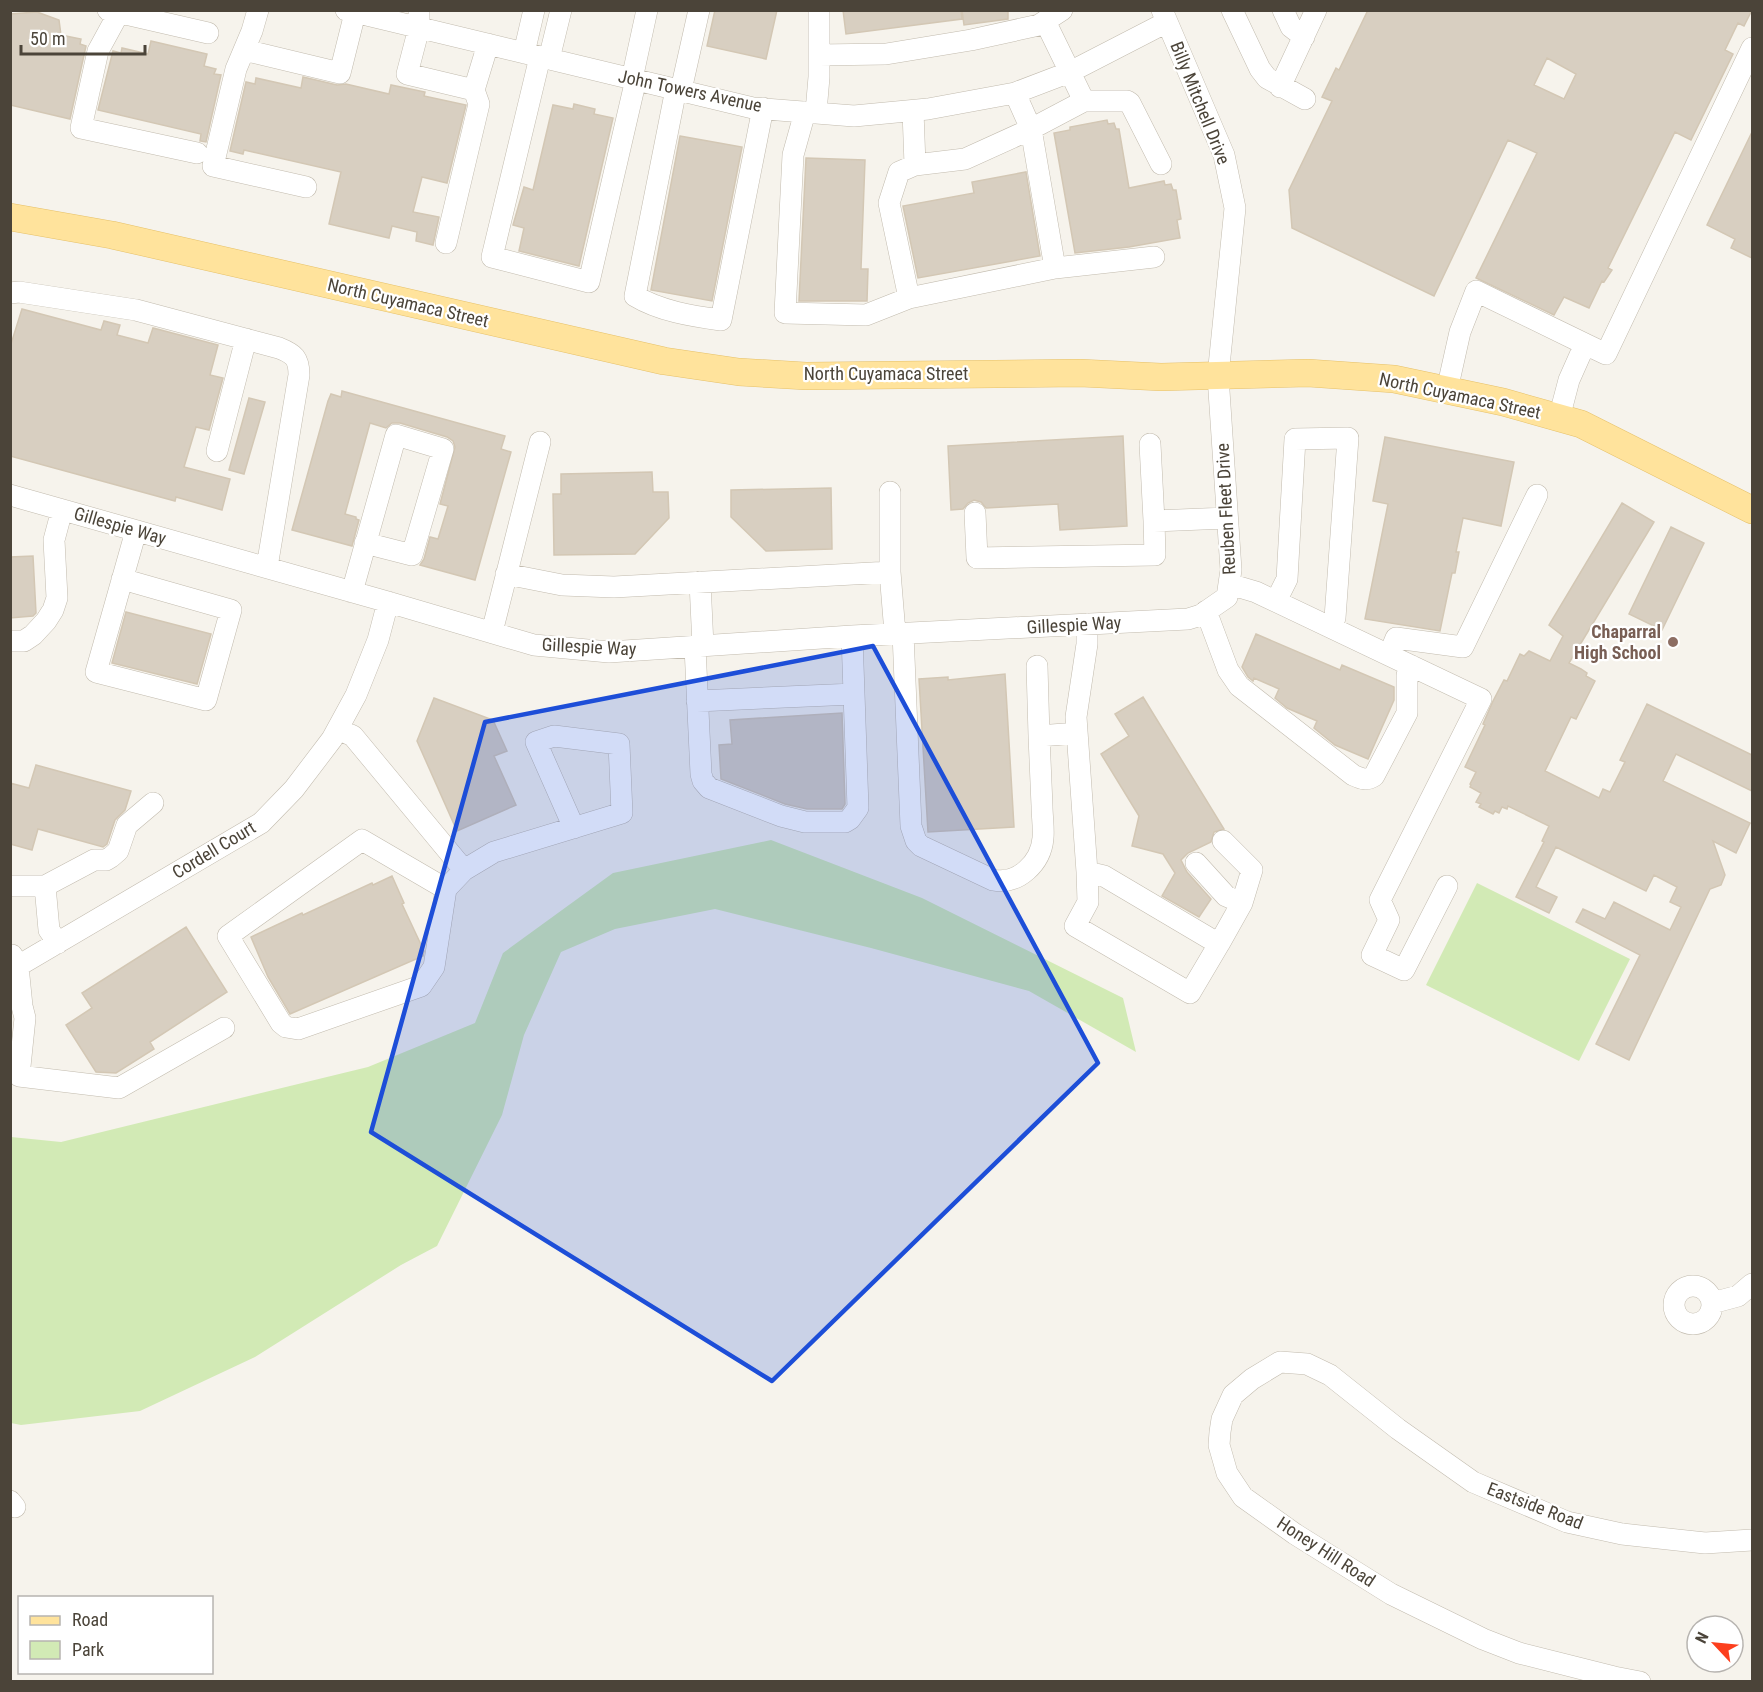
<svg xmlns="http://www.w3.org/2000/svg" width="1763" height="1692" viewBox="0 0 1763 1692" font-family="'Roboto Condensed',sans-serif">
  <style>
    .green { fill: #d2eab5 }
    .building { fill: #d8cfc1; stroke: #d3c7b4; stroke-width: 1.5; fill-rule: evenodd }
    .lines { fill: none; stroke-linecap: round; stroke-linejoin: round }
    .minor-casing { stroke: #c2bbae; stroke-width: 22 }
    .major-casing { stroke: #e6c16a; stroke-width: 28 }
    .minor { stroke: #fff; stroke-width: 21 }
    .major { stroke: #ffe39c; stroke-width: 27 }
    .marked { fill: #1d4ed8; fill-opacity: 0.2; stroke: #1d4ed8; stroke-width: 4.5; stroke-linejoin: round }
    .education-dot { fill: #8d6e63; stroke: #fff; stroke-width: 2 }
    .labels { text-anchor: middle; stroke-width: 4.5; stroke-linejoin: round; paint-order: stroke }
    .street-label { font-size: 18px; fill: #4b4439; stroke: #fff }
    .education-label { font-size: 18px; font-weight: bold; fill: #785e54; stroke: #fff; text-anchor: end }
  </style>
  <rect width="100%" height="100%" fill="#f6f3ec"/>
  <path class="green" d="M771 840 922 898 1123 998 1136 1052 1029 991 871 948 715 909 615 929 561 952 524 1035 502 1115 437 1246 401 1265 255 1357 140 1411 21 1425 11 1423V1137L61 1142 368 1067 475 1023 503 953 613 873Z
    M1477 883 1630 959 1579 1061 1426 985Z"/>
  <path class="building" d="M715 10H777L766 59 707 46Z
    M843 10H961L962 19 846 34Z
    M962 10H1008V19L964 25Z
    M1368 10H1752L1744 26 1738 23 1725 50 1733 54 1691 140 1675 132 1608 268 1612 270 1604 282 1602 281 1589 308 1564 297 1554 315 1476 278 1537 153 1508 140 1434 296 1292 228 1289 190 1332 101 1322 97 1336 68 1339 70ZM1547 58 1576 74 1564 99 1534 85Z
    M37 12 59 20 61 35 81 39 80 44 86 46 70 119 10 105V14Z
    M151 41 207 54 204 66 216 69 214 74 221 75 206 142 200 141 201 134 98 110 113 51 121 53 122 48 148 54Z
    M303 77 337 85 346 84 389 94 391 85 425 92 424 96 466 105 447 183 422 177 413 212 439 217 433 245 416 241 417 232 392 226 389 238 329 224 341 172 244 150 243 154 230 151 246 82 255 84 256 78 301 88Z
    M574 104 595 109 594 114 613 118 579 266 519 251 524 228 513 225 524 187 533 190 553 105 573 109Z
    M1107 120 1108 124 1114 123 1116 129H1119L1129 188 1164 181 1165 185 1171 184 1173 190H1176L1181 219 1177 220 1180 238 1129 247 1075 253 1054 133 1070 130V127Z
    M1752 132V258L1731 248 1735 239 1707 225Z
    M680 136 742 147 712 301 651 290Z
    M806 158 865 160 861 269H868L867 301H799Z
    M1026 172 1040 256 918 278 903 206 974 193 972 182Z
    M22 309 101 330 104 321 120 325 117 335 148 343 153 328 218 345 210 375 223 378 209 430 196 427 184 467 230 479 222 510 176 497 175 501 10 456V347Z
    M342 391 505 436 501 449 511 452 475 580 420 565 424 559 430 537 438 539 448 506 440 504 455 447 453 441 447 437 400 423H392L386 428 370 423 345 514 356 517V519L359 520 352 546 292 530 328 401 331 394 341 397Z
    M249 398 265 402 244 474 229 470Z
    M1123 436 1127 526 1060 530 1058 504 986 508 981 502 974 500 968 503 963 509 951 510 948 446Z
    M1385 437 1514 462 1501 526 1463 518 1456 552H1459L1455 573H1452L1440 631 1365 619 1388 504 1373 501Z
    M652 472 653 492H668L669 518 635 554 554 555 553 494H561V474Z
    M831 488 832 549 766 551 731 517V490Z
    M1622 503 1654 522 1569 663 1581 669 1587 673 1586 676 1595 681 1576 719 1571 717 1545 771 1599 798 1603 789 1610 792 1625 762 1620 760 1647 704 1752 755V791L1676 754 1663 781 1750 823 1736 853 1713 841 1725 875 1721 885 1710 889 1629 1060 1596 1044 1640 955 1576 922 1583 909 1605 919 1614 902 1670 930 1681 907 1670 902 1677 887 1654 875 1646 891 1556 847 1536 887 1557 897 1549 913 1516 897 1544 842 1542 841 1549 826 1508 806 1507 809 1502 807 1499 813 1495 811 1493 814 1479 807 1481 804 1476 802 1481 793 1470 787 1471 785 1470 784 1476 772 1465 767 1485 725 1483 724 1493 701 1504 680 1507 681 1520 654 1524 656 1529 651 1550 661 1563 636 1549 625Z
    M1671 527 1704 543 1662 630 1629 614Z
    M33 556 36 613 33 616 10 618V557Z
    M126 612 211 634 197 684 112 663Z
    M1256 634 1340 670 1342 665 1394 687V700L1368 759 1335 745 1314 728 1317 721 1287 708 1275 698 1279 689 1254 678 1253 681 1248 677 1242 667Z
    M1005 674 1014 827 928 832 919 679 948 677V680Z
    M1143 697 1224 829 1214 832 1211 842 1188 853 1181 860 1187 872 1211 899 1199 917 1162 896 1175 873 1163 854 1132 846 1139 816 1101 754 1129 736 1115 714Z
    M434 698 493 720 507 751 494 756 516 805 457 831 417 741Z
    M842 713 845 804 842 809H807L785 804 721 779 719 745 732 744 730 720Z
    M36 765 131 791 125 810 115 820 107 844 103 847 38 829 32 850 10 844V783L29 788Z
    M392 876 404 903 402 904 424 951 423 956 290 1014 268 977 251 937 302 913 303 915 372 883 373 885Z
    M186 927 227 992 150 1042 154 1049 116 1073 96 1072 66 1025 92 1008 82 993Z"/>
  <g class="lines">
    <defs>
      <path id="minor" d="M108 10 208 33
        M118 10 116 18 98 51 81 128 197 153
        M258 10 252 31 236 69 213 166 306 187
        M346 10 753 108 854 116 928 109 1015 93 1070 72 1167 22
        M419 10V28L407 74 474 90
        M1232 10 1260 69 1267 78 1305 99
        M1283 10 1291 27 1304 37
        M1045 21 1084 101H1127L1130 103 1161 164
        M244 50 340 73 355 13
        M524 53 534 10
        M819 55 886 54 971 40 1039 25 1062 10
        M540 57 492 257 589 282 636 79
        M549 59 561 10
        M632 79 647 10
        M1280 87 1316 10
        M676 89 635 296C660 311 691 316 721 320L763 108
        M681 90 699 10
        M1015 93 1031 129 1055 268
        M913 111 915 165
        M805 112 793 155 785 313 866 315 909 298 1055 268 1154 257
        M816 112 819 77V10
        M446 243 479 104 474 90 488 44
        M10 293 19 292 136 310 279 348C294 354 299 358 299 375L267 567
        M909 298 889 203 899 172 915 165 965 159 1031 129 1084 101
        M1585 344 1606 354 1752 48
        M1447 390 1460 332 1476 291 1585 344 1569 380 1559 418
        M1150 444 1154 521 1227 518
        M217 451 246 339
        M890 492V572L895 633
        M10 495 388 602 534 645 609 652 852 636 1188 619 1201 615 1227 597 1231 570 1218 376 1235 208 1224 155 1162 10
        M975 513 977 558 1155 555 1154 521
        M506 574 562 585 614 587 890 572
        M122 579 231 610 206 700 96 672 136 531
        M700 582 703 646
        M1229 584 1256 592 1481 699 1380 900 1389 920 1372 955 1404 970 1447 886
        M352 592 396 435 443 449 412 555 365 543
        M1276 601 1287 579 1295 439 1348 438 1335 618 1330 627
        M1206 611 1228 670 1239 686 1353 775C1362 779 1366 781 1374 776L1407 713V675L1412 666
        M1087 624V644L1076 717 1087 872 1104 876 1219 944 1242 903 1252 870 1223 841
        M492 632 540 442
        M903 633 911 826 916 841 921 846 993 880C1018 885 1041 863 1043 838 1044 828 1042 816 1042 806 1041 782 1040 759 1039 736
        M10 641H24L33 635 46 621 53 610 57 598 54 540 62 510
        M695 647 701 774 703 781 709 788 781 816 805 822H845L850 819 858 808 852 636
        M1389 655 1396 638 1463 647 1537 495
        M1037 666 1039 736 1077 733
        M697 701 854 694
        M338 729 353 736 464 870 446 889 362 840 228 936 281 1023 286 1027 298 1029 421 986 434 967 446 889
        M1196 863 1226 896 1242 903
        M464 870 494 852 622 813 619 744 554 736 536 742 574 828
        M1087 872 1088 902 1075 926 1190 993 1219 944
        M10 886H45L49 930 58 943
        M45 886 94 860H106L111 857 118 851 127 825 153 803
        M12 955 18 966 261 823 294 789 332 739 356 695 378 640 388 602
        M18 966 22 1006 25 1018 19 1076 119 1088 224 1028
        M1674 1305a19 19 0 1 1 38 0a19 19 0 1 1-38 0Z
        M1712 1303 1738 1296 1752 1284
        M10 1501 15 1507
        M1640 1682 1614 1677 1519 1653 1483 1639 1391 1594 1295 1534 1243 1497 1227 1473 1219 1445 1220 1432 1222 1419 1233 1395 1252 1379 1280 1362 1307 1364 1330 1375 1398 1429 1473 1482 1567 1522 1622 1534 1705 1543 1752 1540"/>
      <path id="major" d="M10 217 112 235 664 361 739 372 806 376 1080 373 1161 377 1308 373 1394 379 1503 402 1581 424 1752 510"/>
    </defs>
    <use href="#minor" class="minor-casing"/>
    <use href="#major" class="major-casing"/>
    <use href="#minor" class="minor"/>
    <use href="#major" class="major"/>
  </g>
  <path class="marked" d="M873 646 1098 1063 772 1381 371 1132 485 722Z"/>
  <circle class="education-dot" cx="1673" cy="642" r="6"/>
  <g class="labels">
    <g class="street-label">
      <text transform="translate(690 91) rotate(12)" y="6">John Towers Avenue</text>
      <text transform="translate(1200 103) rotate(68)" y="6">Billy Mitchell Drive</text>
      <text transform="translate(408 303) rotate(13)" y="6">North Cuyamaca Street</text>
      <text x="886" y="380">North Cuyamaca Street</text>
      <text transform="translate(1460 396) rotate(12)" y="6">North Cuyamaca Street</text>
      <text transform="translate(1226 509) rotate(-93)" y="6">Reuben Fleet Drive</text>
      <text transform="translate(120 526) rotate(16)" y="6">Gillespie Way</text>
      <text transform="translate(1074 625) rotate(-3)" y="6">Gillespie Way</text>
      <text transform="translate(589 647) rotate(3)" y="6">Gillespie Way</text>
      <text transform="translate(214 850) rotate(-31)" y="6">Cordell Court</text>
      <text transform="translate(1535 1506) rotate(21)" y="6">Eastside Road</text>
      <text transform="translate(1326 1552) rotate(33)" y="6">Honey Hill Road</text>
    </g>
    <g class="education-label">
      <text x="1661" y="638">Chaparral<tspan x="1661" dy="21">High School</tspan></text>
    </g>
  </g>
  <rect width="1763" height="1692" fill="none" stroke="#4b4439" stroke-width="24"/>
  <rect x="18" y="1596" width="195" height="78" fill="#ffffff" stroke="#b7b4b0" stroke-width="1.5"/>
  <rect x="30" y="1616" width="30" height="9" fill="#ffe39c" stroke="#b7b4b0" stroke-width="1.5"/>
  <text x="72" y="1626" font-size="18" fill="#4b4439">Road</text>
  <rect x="30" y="1641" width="30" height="18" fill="#d2eab5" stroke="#b7b4b0" stroke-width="1.5"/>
  <text x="72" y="1656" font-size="18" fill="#4b4439">Park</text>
  <g transform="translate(1715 1644) rotate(296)"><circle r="28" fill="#ffffff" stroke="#b7b4b0" stroke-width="1.5"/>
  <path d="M0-4.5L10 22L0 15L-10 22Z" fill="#fc3f1d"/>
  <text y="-9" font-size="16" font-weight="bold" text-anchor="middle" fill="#4b4439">N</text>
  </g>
  <path d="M21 45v9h124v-9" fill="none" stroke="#4b4439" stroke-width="3"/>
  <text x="30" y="45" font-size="18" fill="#4b4439" stroke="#ffffff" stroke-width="4.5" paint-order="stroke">50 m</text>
</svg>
